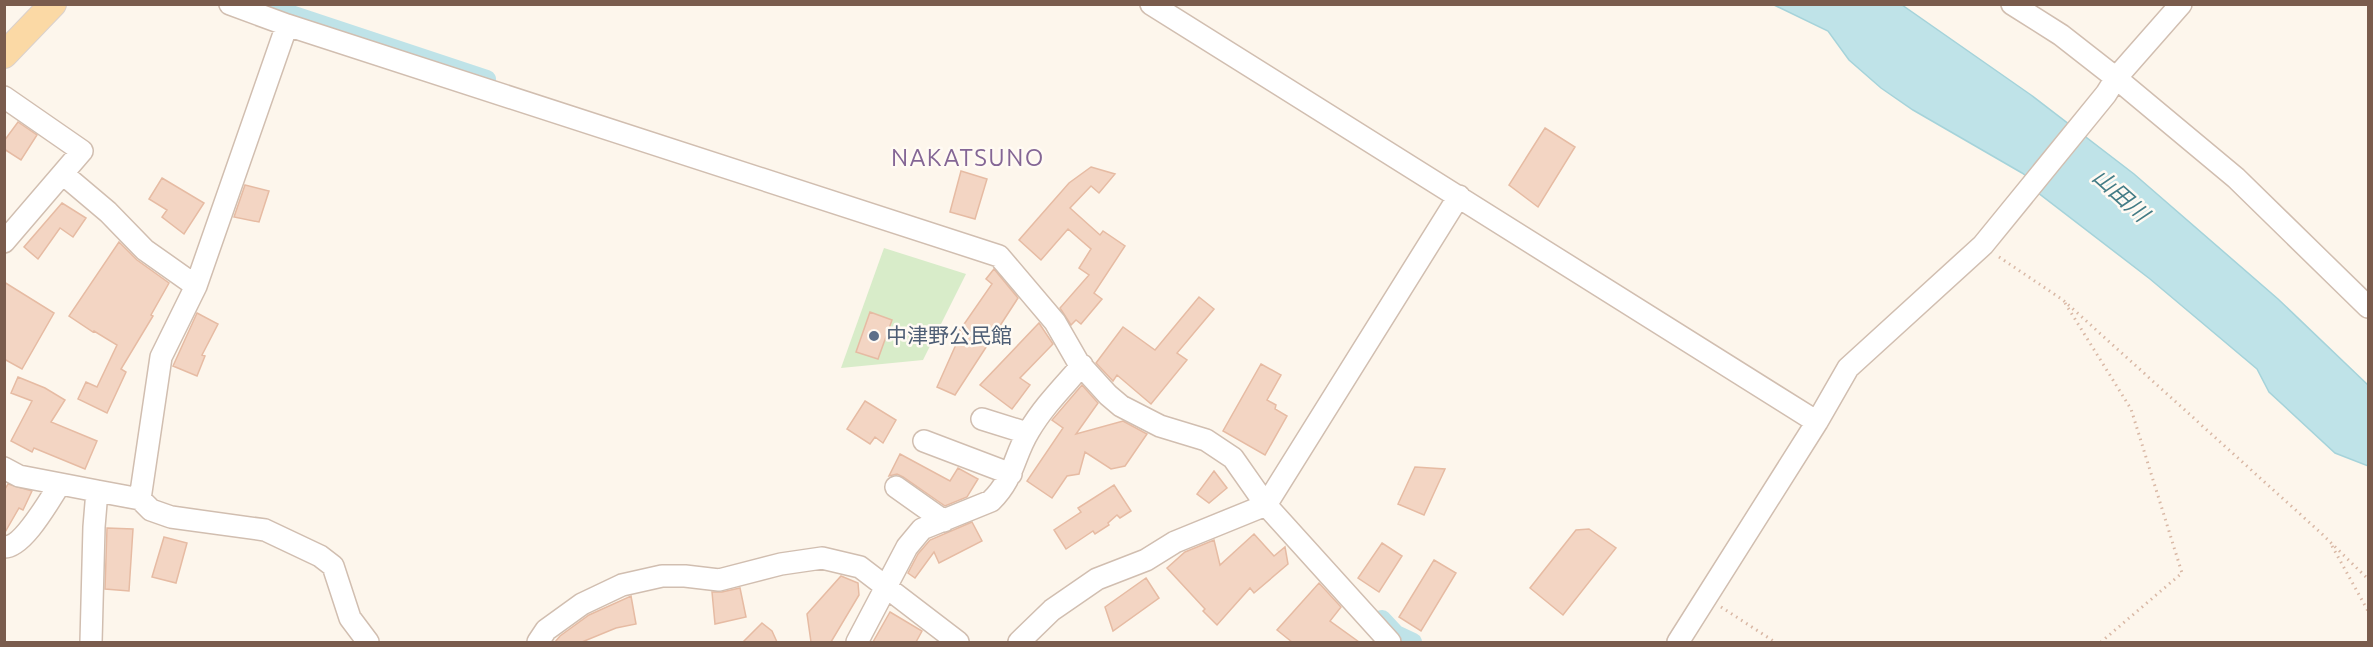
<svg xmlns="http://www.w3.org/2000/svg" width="2373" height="647" viewBox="0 0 2373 647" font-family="Ubuntu,'Noto Sans JP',sans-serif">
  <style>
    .green { fill: #d8ecc9 }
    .water { fill: #bfe3e8; stroke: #a5d3da; stroke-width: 1.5 }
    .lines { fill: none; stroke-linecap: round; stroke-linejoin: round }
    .canal { stroke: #bfe3e8; stroke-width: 18 }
    .building { fill: #f3d5c3; stroke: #e6bba3; stroke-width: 1.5 }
    .minor-casing { stroke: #d1beb0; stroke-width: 24 }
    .major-casing { stroke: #dad1cd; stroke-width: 28 }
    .path { stroke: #d9b8a5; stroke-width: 3; stroke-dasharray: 1.5 4.5; stroke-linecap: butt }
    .minor { stroke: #fff; stroke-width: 21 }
    .major { stroke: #fbd9a5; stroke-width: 26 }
    .service-dot { fill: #5c6f8a; stroke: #fffaf3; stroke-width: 2 }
    .labels { text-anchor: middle; stroke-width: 5; stroke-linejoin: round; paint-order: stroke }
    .service-label { font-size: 21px; fill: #4e5e75; stroke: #fffaf3; text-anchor: start }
    .water-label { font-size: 22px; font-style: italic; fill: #437c86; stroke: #fffaf3 }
    .quarter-label { font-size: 24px; letter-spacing: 1.5px; fill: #846695; stroke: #fffaf3 }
  </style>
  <rect width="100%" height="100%" fill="#fdf6ec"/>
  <path class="green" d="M884 248 966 274 923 360 841 368Z"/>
  <path class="water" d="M1774 5H1902L2031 95 2134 174 2278 299 2368 385V466L2335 453 2269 392 2257 369 2150 279 2037 192 2041 187 2022 173 1913 110 1881 88 1849 60 1828 31Z"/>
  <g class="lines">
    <path class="canal" d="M261 4 487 79
      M1382 619 1396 634 1413 642"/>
  </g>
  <path class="building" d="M18 122 37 135 21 160 4 149V141Z
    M1545 128 1575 147 1538 207 1509 185Z
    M1091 167 1115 174 1099 193 1091 186 1070 208 1100 235 1103 231 1125 246 1094 293 1102 299 1081 324 1076 320 1071 325 1060 308 1089 275 1079 268 1091 249 1068 229 1041 260 1019 240 1069 183Z
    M961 171 987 179 975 219 950 212Z
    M162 178 204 203 184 234 162 217 167 210 149 199Z
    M245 185 269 191 259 222 234 217Z
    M62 203 86 218 73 237 60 228 38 259 24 247Z
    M119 242 137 260 169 283 151 315 153 316 121 369 126 372 107 413 78 399 86 382 97 387 117 345 94 331 93 332 69 316Z
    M994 269 1018 298 955 395 937 387 962 331 960 330 992 284 986 279Z
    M4 282 54 313 22 369 4 359Z
    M1199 297 1214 309 1177 353 1187 360 1151 404 1117 375 1113 381 1096 363 1123 327 1155 350Z
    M870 312 892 320 878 359 856 352Z
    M197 313 218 324 202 355 205 356 197 376 173 366Z
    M1039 323 1053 344 1020 378 1030 385 1012 409 980 385Z
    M1261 364 1281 375 1267 400 1276 405 1275 409 1287 416 1265 455 1223 431Z
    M18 377 45 388 65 400 51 422 97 441 85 469 34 448 32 452 11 441 32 401 11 393Z
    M1082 385 1098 403 1076 434 1123 421 1147 434 1125 466 1111 469 1085 452 1079 474 1067 476 1052 498 1027 481 1063 428 1052 420Z
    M865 401 896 420 883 443 875 437 870 444 847 429Z
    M900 454 950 481 958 468 978 479 967 497 945 506 903 477 897 474 889 476Z
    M1415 467 1445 469 1424 515 1398 504Z
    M1214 471 1227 488 1209 503 1197 494Z
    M8 484 32 491 23 510 19 508 4 534V491Z
    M1114 485 1131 511 1120 518 1117 515 1108 523 1109 525 1095 534 1093 531 1066 549 1054 530 1081 512 1078 508Z
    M972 522 982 541 939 563 934 552 915 578 908 573 918 554 930 540Z
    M107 528 133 529 129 591 105 589Z
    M1589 529 1616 548 1563 615 1530 588 1576 530Z
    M1254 534 1274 556 1285 547 1288 564 1254 593 1250 588 1217 625 1203 611 1205 609 1167 568 1185 552 1214 540 1220 565Z
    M164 537 187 543 176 583 152 577Z
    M1382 543 1402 556 1379 592 1358 578Z
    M1434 560 1456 573 1421 631 1399 617Z
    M841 576 858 583 859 595 831 642H811L807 614Z
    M1146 578 1159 598 1113 631 1105 607Z
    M1319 583 1341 607 1330 621 1359 642H1292L1277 630Z
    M740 588 746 617 715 624 712 592H722Z
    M631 596 636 624 616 628 582 642H555L560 636 589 615Z
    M890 612 922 631 916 642H873Z
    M762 623 772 631 777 642H743Z"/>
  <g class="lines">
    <defs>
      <path id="minor" d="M230 4 287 25 999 256 1055 322 1078 362 1108 395 1121 406 1160 426 1206 440 1233 458 1266 505 1390 642
        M1151 4 1817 422
        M2012 4 2061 35 2116 78 2236 178 2368 307
        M4 97 82 151 4 242
        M63 174 108 212 145 250 196 286
        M982 419 1027 433
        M924 441 1011 474
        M4 468 19 476 97 491
        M896 487 944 521
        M140 499 161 357 196 286 287 25
        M4 547C23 548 50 499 60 484
        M91 642 94 527 97 491 140 499 151 510 171 517 265 530 320 556 333 566 350 618 368 642
        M538 642 546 630 582 604 622 585 662 576H685L719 580 781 564 822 558 860 567 958 642
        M857 642 907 547 922 529 991 501C1015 477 1013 457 1029 431 1043 407 1063 387 1082 365
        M1019 642 1052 610 1097 579 1146 560 1175 542 1266 505 1459 196
        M1678 642 1817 422 1848 368 1983 245 2106 94 2116 78 2181 4"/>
      <path id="major" d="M4 55 53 4"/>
    </defs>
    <use href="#minor" class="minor-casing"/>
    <use href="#major" class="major-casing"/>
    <path class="path" d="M1999 257 2063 300 2321 533 2368 579
      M2065 303 2131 409 2182 573 2101 642
      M2332 546 2368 611
      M1721 607 1775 642"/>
    <use href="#minor" class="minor"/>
    <use href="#major" class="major"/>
  </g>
  <circle class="service-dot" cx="874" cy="336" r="6"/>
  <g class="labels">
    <g class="service-label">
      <text x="886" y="343">中津野公民館</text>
    </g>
    <g class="water-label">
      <text transform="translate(2121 195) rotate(42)" y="8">山田川</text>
    </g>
    <g class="quarter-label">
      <text x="968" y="166">NAKATSUNO</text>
    </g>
  </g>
  <rect width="2373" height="647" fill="none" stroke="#7a5c4d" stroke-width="12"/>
</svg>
